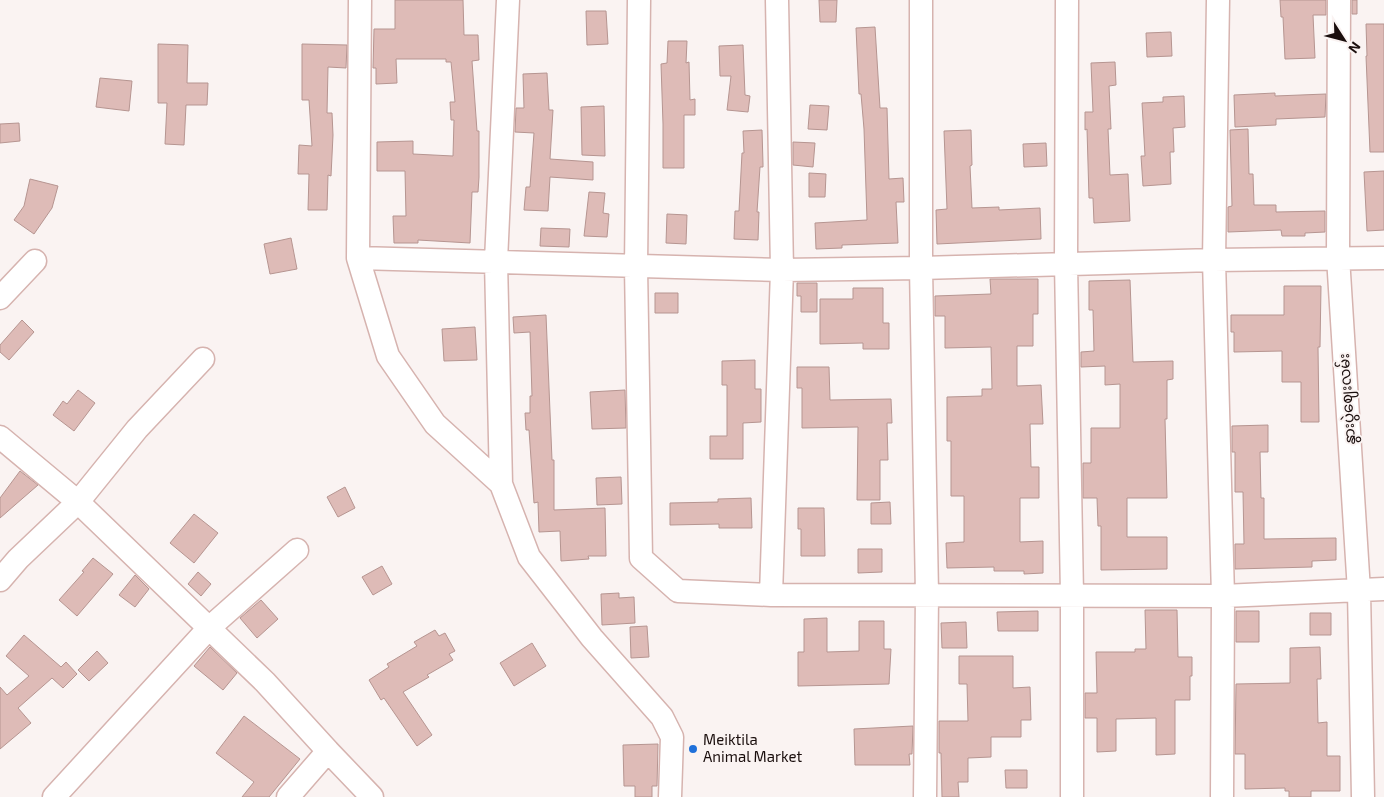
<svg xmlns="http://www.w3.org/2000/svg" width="1384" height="797" viewBox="0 0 1384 797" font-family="'Exo 2','Noto Sans Myanmar',sans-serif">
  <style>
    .building { fill: #debbb7; stroke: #b69591 }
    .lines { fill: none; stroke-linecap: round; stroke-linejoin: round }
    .minor-casing { stroke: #d6b3af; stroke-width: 25 }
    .minor { stroke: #fff; stroke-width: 22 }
    .poi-dot { fill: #1f70da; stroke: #faf3f2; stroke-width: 2 }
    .labels { text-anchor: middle; stroke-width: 4; stroke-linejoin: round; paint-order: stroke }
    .street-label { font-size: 15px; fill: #1a0e0d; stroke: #faf3f2 }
    .poi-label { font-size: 15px; fill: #1a0e0d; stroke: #faf3f2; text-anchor: start }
  </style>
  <rect width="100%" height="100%" fill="#faf3f2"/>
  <path class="building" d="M395 0H463L464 35H478L479 60 472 61 477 131H479V177L478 192H472L470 243 418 240V243H394L393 216H406L405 171H377V142L413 141V154L453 156 454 120H451L450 102H455L451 62H446V59H396L397 83 376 84V68H373L374 29H395Z
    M819 0H837L836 22H820Z
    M1280 0H1326V15H1313L1315 58 1285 59 1283 17H1281Z
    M1352 0H1357V14H1352Z
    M586 11H606L608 44 587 45Z
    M1366 24H1384V152H1370L1366 56H1367Z
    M875 27 880 108H887L889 179 903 178 904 202H896L898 243 842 245V248L816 249 815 223 867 220 864 129 861 94H859L856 28Z
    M1171 32 1172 56 1147 57 1146 33Z
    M668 41H687L686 63 689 62 690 100 695 99V115H684V168H663V124L661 64 667 63Z
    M158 44 188 45 187 83H208L207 105H186L184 145 165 144 167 103H158Z
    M302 44 347 45 346 68 328 67 327 113H332L333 135 331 176 328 175 327 210H308L309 174H298L299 145 312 146 309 100H302Z
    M743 45 745 95 750 96 748 112 727 110 731 76H720L719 46Z
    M1115 62 1116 85 1109 86 1111 129H1108L1110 175 1128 174 1130 221 1094 223 1093 198H1089L1087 129 1085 130V112H1093L1091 63Z
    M547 73 549 110H553L550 159 593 162V180L550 177 548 211 524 210 526 187H530L534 133 515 132 516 108H524L523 74Z
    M100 78 132 81 129 111 96 107Z
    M1275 93V96L1326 94 1325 117 1276 119V125L1235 127 1234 95Z
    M1184 96 1185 127 1173 128 1174 152H1170L1171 184 1143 186 1141 156H1145L1142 103 1163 102V97Z
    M810 105 829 106 827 130 808 129Z
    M604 106 605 156 582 155 581 107Z
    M19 123 20 141 0 143V124Z
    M1248 129 1249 174H1253L1254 205H1276V212L1325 211V232L1305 233V236H1282L1281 230 1228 232V207L1232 206 1230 130Z
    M762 130 763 164V167H760L757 212H759L758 240 734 239 735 211H739L742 153H744L743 131Z
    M971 130 972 165 970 166 972 208 999 207V210L1040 208 1041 239 937 244 936 210 947 209 944 131Z
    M793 142 815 143 813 167 793 165Z
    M1046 143 1047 166 1024 167 1023 144Z
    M1384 171V230L1367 231 1364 172Z
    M809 173 826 174 825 197H809Z
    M30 179 58 186 52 208 34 234 14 220 24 206Z
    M589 192 605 193 603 213 609 214 607 237 584 236Z
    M667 214 687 215 686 244 666 243Z
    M541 228 570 229 569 247 540 246Z
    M291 238 297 269 270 274 264 244Z
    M990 279H1038V314H1033V346H1017V386L1041 385 1043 424H1030L1031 467H1039V498H1020V542L1043 541V573L1024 574V571H994V567L947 568 946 543 964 542V496H951V441H947V397L982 396V389H992L991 347 945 348V316H935V296L991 294Z
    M1130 280 1133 362 1173 361V379L1167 380V419H1165L1167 498H1127V537H1167V569L1101 570V526H1098L1097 498H1083V463H1091V428H1120V384L1105 385V366L1081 367V352L1094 351 1093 310H1089V281Z
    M797 283H817V312H801V296H797Z
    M1284 286H1321L1320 347H1318L1319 422H1301V382H1282V351L1234 352V332H1231V315H1284Z
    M853 288H883V323H889V349H863V343L820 344V299H853Z
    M655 293H678V313H655Z
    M546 315 552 460H554V510L605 508 606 556H588L589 559 561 561 560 531 539 532 538 502 534 503 529 430H526L525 413H530V396H532L530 332 514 333 513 317Z
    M22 320 34 332 9 360 0 352V345Z
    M475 327 477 360 444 361 442 329Z
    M755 360V389H761V422L743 423V459H710V436H727V385H722V361Z
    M797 367H829L830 400 891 399 892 423H887L888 460H880V500H857L858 427 802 428V388H797Z
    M78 390 95 403 74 431 53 415 63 401 67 404Z
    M625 390 626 428 592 429 590 392Z
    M1268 425V452H1260L1261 498H1264V539L1336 538V560L1312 561V567L1235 569V544H1244L1243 492H1235V452H1232V426Z
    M20 471 38 485 0 518V498Z
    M621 477 622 504 597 505 596 478Z
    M345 487 355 508 338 517 327 497Z
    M751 498 752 528H719V524L670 525V503L718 502V499Z
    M890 502 891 524H871V503Z
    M798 508H824L825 556H801V529H798Z
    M194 514 218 533 194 563 170 543Z
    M858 549H882V572L858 573Z
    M93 558 113 574 77 616 59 600 84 572 82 571Z
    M382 566 392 584 373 595 362 577Z
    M198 572 211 584 201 596 188 584Z
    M135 575 149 589 135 607 119 595Z
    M619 593V598L634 597 635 623 602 625 601 594Z
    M261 600 278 619 257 638 240 618Z
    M1145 610H1177L1178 657H1192V676H1190V700H1175V754L1156 755V718L1116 719V751L1097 752V718H1085V693H1097L1096 652H1135V649H1146Z
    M1038 611V631H998L997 612Z
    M1236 611H1259V642H1236Z
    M1310 613H1331V635H1310Z
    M827 618V652L859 651V621H884V649H891L889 684 798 686V652H804V619Z
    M966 622 967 648H942L941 623Z
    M647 626 649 657 631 658 630 627Z
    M435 630 439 636 445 633 455 651 449 654 453 660 427 675 429 677 403 692 432 735 417 746 384 698 381 700 369 680 389 667 387 664 417 646 414 642Z
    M24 635 61 667 66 662 77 674 63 688 52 678 18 708 31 723 0 749V687L7 695 29 676 6 656Z
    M532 643 546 666 514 686 500 663Z
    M210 647 237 673 223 690 194 666Z
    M1320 647 1321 679H1317L1318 723 1327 722V756H1340V791H1311V797H1289V791H1285V788L1245 789V754H1235L1236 684 1290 683V648Z
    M97 651 108 663 89 681 78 670Z
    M959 656H1013V688L1030 687 1031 720H1021V737H991V757L968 758V782H958L959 797H942L941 753H939V721H968L967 684H959Z
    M244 716 300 759 269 797H242L254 782 216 753Z
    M913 726 912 754H909L910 765H855L854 729Z
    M658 744 657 786H652V797H635V786H624L623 745Z
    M1005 770H1027V788H1006Z"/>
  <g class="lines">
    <defs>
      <path id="minor" d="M360 0 358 258 388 356 435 424 501 484
        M508 0 496 261 501 484 529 557 592 638 662 717 672 737 670 797
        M639 0 636 267 641 558 678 591 771 595 782 270 777 0
        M921 0V268L927 594 925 797
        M1067 0 1066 263 1072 595V797
        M1218 0 1214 260 1223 596 1222 797
        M1339 0 1338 257 1359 591 1363 797
        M358 258 782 270 921 268 1214 260 1384 258
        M0 298 35 261
        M0 437 78 502 265 682 328 751 372 797
        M0 580 18 559 78 502 137 429 203 359
        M771 595 1223 596 1384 589
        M54 797 209 628 297 550
        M288 797 328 751"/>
    </defs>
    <use href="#minor" class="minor-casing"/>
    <use href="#minor" class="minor"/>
  </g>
  <circle class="poi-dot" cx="693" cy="749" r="5"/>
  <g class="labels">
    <g class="street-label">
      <text transform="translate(1347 399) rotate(-94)" y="5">နွားပွဲဈေးလမ်း</text>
    </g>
    <g class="poi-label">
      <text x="703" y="745">Meiktila<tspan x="703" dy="17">Animal Market</tspan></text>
    </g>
  </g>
  <g transform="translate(1344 40) rotate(126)" stroke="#faf3f2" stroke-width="4" paint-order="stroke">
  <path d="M0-4L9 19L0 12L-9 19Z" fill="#1a0e0d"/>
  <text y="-8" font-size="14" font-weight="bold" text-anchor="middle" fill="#1a0e0d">N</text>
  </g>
</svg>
